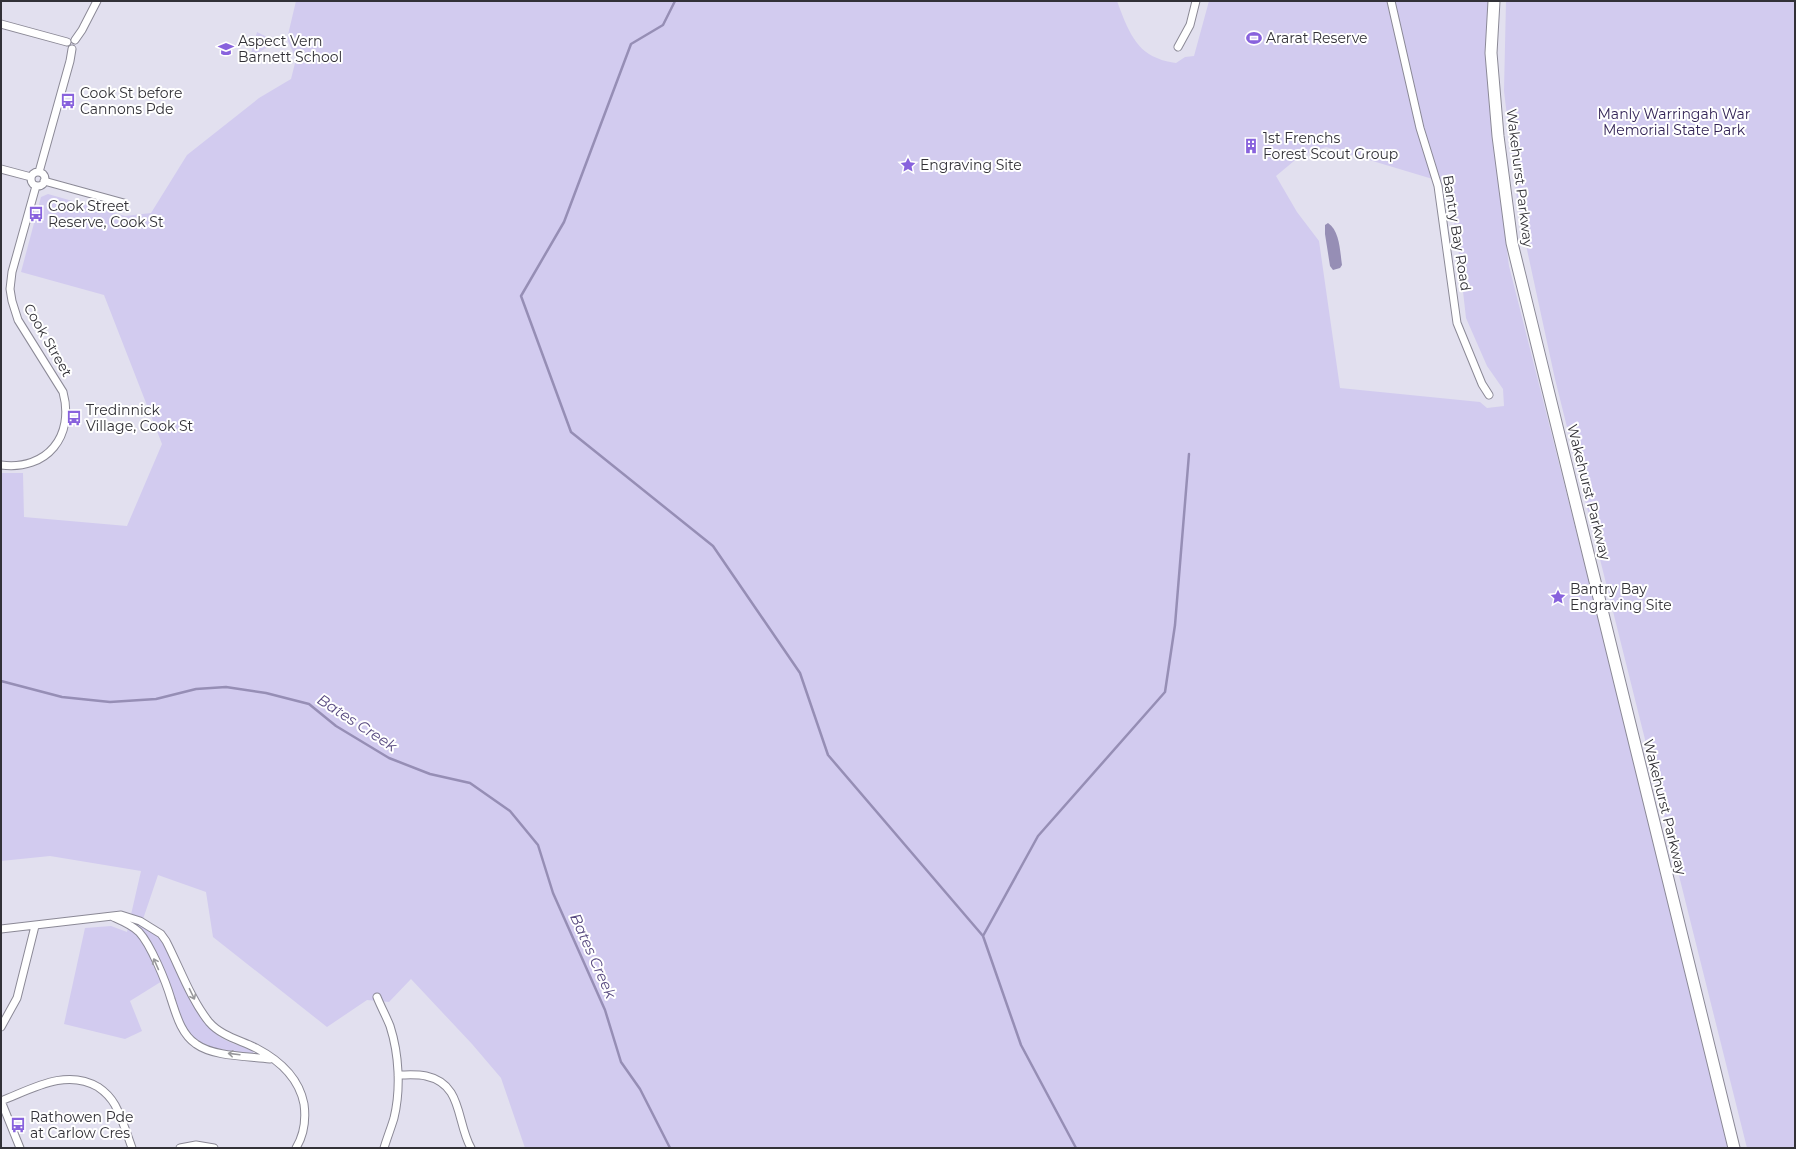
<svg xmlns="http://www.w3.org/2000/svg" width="1796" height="1149" viewBox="0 0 1796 1149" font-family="Montserrat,sans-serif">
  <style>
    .green { fill: #d2cbef; fill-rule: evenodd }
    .water { fill: #968eb5 }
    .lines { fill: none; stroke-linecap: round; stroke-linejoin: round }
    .stream { stroke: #968eb5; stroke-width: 2.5 }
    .street-casing { stroke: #8b8996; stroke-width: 9 }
    .primary-casing { stroke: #8b8996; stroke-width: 13 }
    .street { stroke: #fff; stroke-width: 7 }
    .primary { stroke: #fff; stroke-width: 11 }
    .oneway { stroke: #98989b }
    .labels { text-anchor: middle; stroke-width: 4; stroke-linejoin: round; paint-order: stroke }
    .poi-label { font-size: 14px; fill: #323137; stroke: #fff; text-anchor: start }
    .park-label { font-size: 14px; fill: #332456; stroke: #fff }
    .street-label { font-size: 14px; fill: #323137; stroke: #fff }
    .water-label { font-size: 15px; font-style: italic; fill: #584a80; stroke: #fff }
  </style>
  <rect width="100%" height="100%" fill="#e2e0ef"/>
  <path class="green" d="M296 1H1117C1125 22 1134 50 1157 58 1163 61 1170 62 1176 63L1185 57 1194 56 1209 1H1489L1487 57 1494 149 1509 266 1636 767 1728 1148H525L501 1078 472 1044 411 979 389 1002 367 1000 327 1027 213 937 206 892 158 875 141 925 158 937 164 943C177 972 192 1014 216 1034 226 1043 241 1045 253 1051V1053C243 1053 234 1051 225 1050 216 1048 206 1047 198 1042 182 1031 175 996 167 978L130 1001 142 1031 125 1039 64 1024 85 928 111 926 127 932 141 871 50 856 1 861V473H23L24 517 127 526 162 444 104 295 21 272 41 197 48 194 125 216 151 213 187 155 259 98 291 79 296 59 287 39ZM1326 147 1446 183 1457 238 1466 318 1487 366 1503 389 1504 406 1487 408 1480 402 1340 388 1319 241 1297 212 1276 176 1300 156Z
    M1506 1H1795V1148H1747L1555 379 1518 208 1504 91Z
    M257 32 267 37 272 45 250 57Z"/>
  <path class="water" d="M1328 223C1340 231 1340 252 1342 265L1340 268 1333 270 1330 266 1325 234V225Z"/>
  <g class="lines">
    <path class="stream" d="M675 1 663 25 631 44 564 222 521 296 571 432 713 546 800 673 828 755 983 936 1021 1045 1076 1148
      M1 681 62 697 110 702 156 699 196 689 226 687 266 693 309 704 336 726 389 758 430 774 470 783 510 811 538 845 553 893 605 1010 621 1062 640 1089 670 1148
      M983 936 1038 836 1165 692 1175 625 1189 454"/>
    <defs>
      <path id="street" d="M1391 1 1420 128 1438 186 1457 323 1482 384 1489 395
        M1 24 67 42
        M75 40 82 30 97 1
        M1178 47 1190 25 1196 1
        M1 169 31 177
        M39 172 70 61 72 49
        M31 179a7 7 0 1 1 14 0a7 7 0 1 1-14 0Z
        M44 181 124 203
        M1 465C47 471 75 436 63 392L18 320 12 301 10 289 12 272 36 186
        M113 917C122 921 132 925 139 932 151 945 166 982 171 999 176 1014 181 1034 196 1044 214 1057 248 1056 270 1059
        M1 929 121 915 140 921 161 934 166 941C179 966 191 1000 209 1022 221 1036 240 1040 256 1048 279 1060 299 1078 304 1104 306 1119 304 1135 296 1148
        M377 997C381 1007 386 1016 390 1026 399 1054 401 1089 394 1118 391 1128 387 1138 384 1148
        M1 1027 17 998 35 926
        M398 1075C407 1075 417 1074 426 1076 463 1084 456 1121 471 1148
        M1 1101C32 1089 66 1068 98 1087 104 1091 111 1098 115 1105 122 1118 127 1134 132 1148
        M1 1101 20 1148
        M180 1148 196 1145 214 1148"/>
      <path id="primary" d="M1494 1 1491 53 1498 136 1512 243 1734 1148"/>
    </defs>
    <use href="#street" class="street-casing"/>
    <use href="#primary" class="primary-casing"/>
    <use href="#street" class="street"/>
    <use href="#primary" class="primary"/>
  </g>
  <defs><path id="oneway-shaft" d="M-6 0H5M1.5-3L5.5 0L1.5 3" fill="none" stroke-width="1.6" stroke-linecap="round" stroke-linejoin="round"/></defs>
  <g class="oneway">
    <use href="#oneway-shaft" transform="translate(156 964) rotate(-114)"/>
    <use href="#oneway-shaft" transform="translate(192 994) rotate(64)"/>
    <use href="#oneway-shaft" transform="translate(234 1054) rotate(-173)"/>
  </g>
  <defs>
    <symbol id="stadium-bare" viewBox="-9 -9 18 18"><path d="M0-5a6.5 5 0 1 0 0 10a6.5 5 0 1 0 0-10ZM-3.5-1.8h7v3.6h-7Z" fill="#8862dd" stroke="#fff" stroke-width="2.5" paint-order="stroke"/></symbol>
    <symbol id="school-bare" viewBox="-9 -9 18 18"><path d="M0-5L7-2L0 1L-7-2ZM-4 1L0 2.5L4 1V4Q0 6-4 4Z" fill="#8862dd" stroke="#fff" stroke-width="2.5" paint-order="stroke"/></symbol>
    <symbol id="bus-bare" viewBox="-9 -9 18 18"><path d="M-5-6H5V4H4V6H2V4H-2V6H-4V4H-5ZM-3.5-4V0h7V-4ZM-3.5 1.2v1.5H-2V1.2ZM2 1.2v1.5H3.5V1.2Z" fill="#8862dd" stroke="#fff" stroke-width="2.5" paint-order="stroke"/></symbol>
    <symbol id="building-bare" viewBox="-9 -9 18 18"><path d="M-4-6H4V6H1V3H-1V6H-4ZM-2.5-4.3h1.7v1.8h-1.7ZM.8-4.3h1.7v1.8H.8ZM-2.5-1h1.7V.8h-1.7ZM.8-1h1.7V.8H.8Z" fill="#8862dd" stroke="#fff" stroke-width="2.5" paint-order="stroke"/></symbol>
    <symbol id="sight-bare" viewBox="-9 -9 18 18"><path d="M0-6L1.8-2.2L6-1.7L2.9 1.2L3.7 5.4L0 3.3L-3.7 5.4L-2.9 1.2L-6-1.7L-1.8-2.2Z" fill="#8862dd" stroke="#fff" stroke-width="2.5" paint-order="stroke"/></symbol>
  </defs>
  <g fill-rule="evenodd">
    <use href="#stadium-bare" x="1243" y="27" width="22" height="22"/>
    <use href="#school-bare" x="215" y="38" width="22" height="22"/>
    <use href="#bus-bare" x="57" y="90" width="22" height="22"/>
    <use href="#building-bare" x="1240" y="135" width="22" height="22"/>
    <use href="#sight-bare" x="897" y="154" width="22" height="22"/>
    <use href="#bus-bare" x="25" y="203" width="22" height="22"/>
    <use href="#bus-bare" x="63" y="407" width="22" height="22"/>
    <use href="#sight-bare" x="1547" y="586" width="22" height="22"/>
    <use href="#bus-bare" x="7" y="1114" width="22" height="22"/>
  </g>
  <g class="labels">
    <g class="poi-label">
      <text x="1266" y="43">Ararat Reserve</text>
      <text x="238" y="46">Aspect Vern<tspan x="238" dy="16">Barnett School</tspan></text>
      <text x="80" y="98">Cook St before<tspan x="80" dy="16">Cannons Pde</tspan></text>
      <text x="1263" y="143">1st Frenchs<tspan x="1263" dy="16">Forest Scout Group</tspan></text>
      <text x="920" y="170">Engraving Site</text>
      <text x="48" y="211">Cook Street<tspan x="48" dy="16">Reserve, Cook St</tspan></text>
      <text x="86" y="415">Tredinnick<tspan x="86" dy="16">Village, Cook St</tspan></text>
      <text x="1570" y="594">Bantry Bay<tspan x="1570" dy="16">Engraving Site</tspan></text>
      <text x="30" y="1122">Rathowen Pde<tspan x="30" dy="16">at Carlow Cres</tspan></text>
    </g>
    <g class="park-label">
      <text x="1674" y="119">Manly Warringah War<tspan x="1674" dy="16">Memorial State Park</tspan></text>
    </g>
    <g class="street-label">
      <text transform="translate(1520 178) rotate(83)" y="5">Wakehurst Parkway</text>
      <text transform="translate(1457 233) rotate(81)" y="5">Bantry Bay Road</text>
      <text transform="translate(48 340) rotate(60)" y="5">Cook Street</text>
      <text transform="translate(1589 492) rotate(76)" y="5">Wakehurst Parkway</text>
      <text transform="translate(1665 807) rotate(76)" y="5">Wakehurst Parkway</text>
    </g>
    <g class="water-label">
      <text transform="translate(357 723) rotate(33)" y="5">Bates Creek</text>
      <text transform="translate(593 956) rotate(66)" y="5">Bates Creek</text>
    </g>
  </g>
  <rect width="1796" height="1149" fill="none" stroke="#323137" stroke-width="4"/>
</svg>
